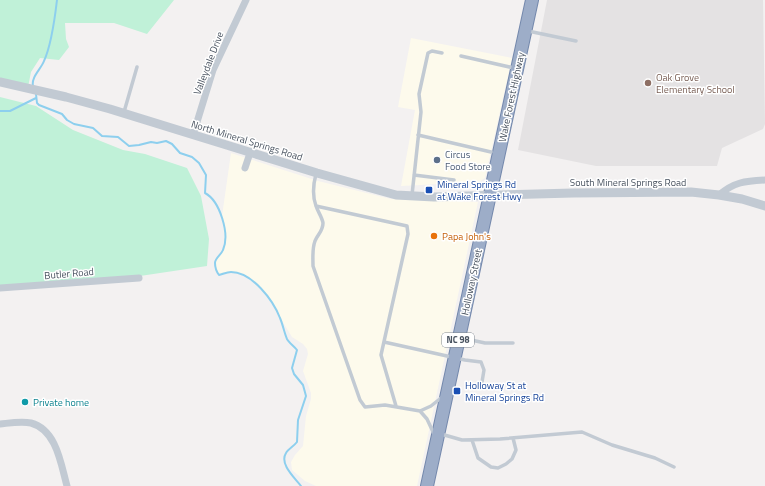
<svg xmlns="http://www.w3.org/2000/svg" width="765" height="486" viewBox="0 0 765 486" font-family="'Titillium Web',sans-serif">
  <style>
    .commercial { fill: #fdfaec }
    .education { fill: #e4e2e3 }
    .green { fill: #c0f1d8 }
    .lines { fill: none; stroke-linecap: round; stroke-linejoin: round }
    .stream { stroke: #8dcfee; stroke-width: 2 }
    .trunk-casing { stroke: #7488ac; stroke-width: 14 }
    .service { stroke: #c2cad3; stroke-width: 3.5 }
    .minor { stroke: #c2cad3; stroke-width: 7 }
    .tertiary { stroke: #c2cad3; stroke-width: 9 }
    .trunk { stroke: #9dadc8; stroke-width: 12 }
    .education-dot { fill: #8d6e63; stroke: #fff; stroke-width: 1.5 }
    .service-dot { fill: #5c6f8a; stroke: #fff; stroke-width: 1.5 }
    .transit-dot { fill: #1a4fb4; stroke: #fff; stroke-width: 1.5 }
    .food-dot { fill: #e8710a; stroke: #fff; stroke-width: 1.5 }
    .culture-dot { fill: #0f9aa8; stroke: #fff; stroke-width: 1.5 }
    .labels { text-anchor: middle; stroke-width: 3; stroke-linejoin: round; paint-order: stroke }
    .shield { fill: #fff; stroke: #7f868f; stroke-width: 1 }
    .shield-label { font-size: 9px; font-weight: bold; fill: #48525f }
    .street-label { font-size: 10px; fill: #48525f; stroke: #fff }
    .education-label { font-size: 10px; fill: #785e54; stroke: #fff; text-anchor: start }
    .service-label { font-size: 10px; fill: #4e5e75; stroke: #fff; text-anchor: start }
    .transit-label { font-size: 10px; fill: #164399; stroke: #fff; text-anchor: start }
    .food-label { font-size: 10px; fill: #c56008; stroke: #fff; text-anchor: start }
    .culture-label { font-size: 10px; fill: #0d838f; stroke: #fff; text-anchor: start }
  </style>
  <rect width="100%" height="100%" fill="#f3f1f1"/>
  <path class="commercial" d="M411 38 512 58 485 178 479 182 401 186 415 110 398 107Z
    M231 153 318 181 391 199 478 202 417 486H316L305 481 292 470 291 462 295 455 303 446 306 416 311 399V393L303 371 308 354 307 349 303 344 292 337 267 296 256 283 249 278 239 273 230 272 219 275 216 271V260L223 250 225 243 222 216Z"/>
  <path class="education" d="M547 0H763L765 124 763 129 722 148 717 166H596L518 150Z"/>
  <path class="green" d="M0 0H174L147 34 114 23H65L66 39 69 47 59 60 40 58 31 72 28 87 0 81Z
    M0 97 36 106 73 130 123 150 145 154 187 168 201 196 209 239 207 266 140 276 0 286Z"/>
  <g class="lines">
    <path class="stream" d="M33 86C31 77 41 69 44 61 51 46 55 17 57 0
      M36 94 37 103 39 105 62 114 67 120 74 124 93 128 102 136 118 137 129 146 139 145 151 142 157 143 166 141 172 144 180 153 192 157 199 163 206 175 205 193C220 201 230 234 223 250 221 255 215 258 215 263 215 268 216 271 219 275 223 274 227 272 231 272 252 272 273 300 280 318 283 325 284 332 287 339 289 343 294 346 297 350L292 368 294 374 303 385 306 396 298 420 297 442C294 446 288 449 286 453 279 464 295 478 301 486
      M0 111H10L36 98"/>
    <defs>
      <path id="trunk" d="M427 486 532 0"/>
    </defs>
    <use href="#trunk" class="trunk-casing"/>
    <path class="service" d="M528 31 576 41
      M461 56 514 68
      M124 112 137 67
      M418 135 491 152
      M316 174C313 185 312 195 316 206 318 212 322 217 323 223 323 231 318 234 315 241 312 249 313 257 313 266L360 400 365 407 385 405 420 411 431 406 441 398
      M414 175 454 180
      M412 195 421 112 419 94 428 53 432 51 442 53
      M316 206 407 226 408 234 381 355 396 406
      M462 338 485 343H513
      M384 342 465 360 481 362 484 370 481 388
      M420 411 427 419 434 434
      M441 434 462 440 500 439 582 432 612 445 655 458 674 467
      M472 440 478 458 491 467 498 468 506 464 512 459 516 450 513 438"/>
    <path class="minor" d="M193 135 213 70 246 0
      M245 168 250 153
      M719 195C734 182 745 181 765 180
      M0 288 139 278
      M0 424C10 423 21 421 31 423 57 430 61 465 67 486"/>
    <path class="tertiary" d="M0 82 66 97 110 109 317 173 396 195 434 197 573 193 691 192 719 195 742 199 765 206"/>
    <use href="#trunk" class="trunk"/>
  </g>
  <circle class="education-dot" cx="648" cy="83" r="4"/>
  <circle class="service-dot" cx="437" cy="160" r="4"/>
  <g class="transit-dot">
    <rect x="425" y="186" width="8" height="8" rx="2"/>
    <rect x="453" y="387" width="8" height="8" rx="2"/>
  </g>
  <circle class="food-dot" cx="434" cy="236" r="4"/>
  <circle class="culture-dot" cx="25" cy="402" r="4"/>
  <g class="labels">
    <rect class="shield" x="442" y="333" width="32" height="14" rx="3"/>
    <g class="shield-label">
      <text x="458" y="343">NC 98</text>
    </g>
    <g class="street-label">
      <text transform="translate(208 63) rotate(-69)" y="4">Valleydale Drive</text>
      <text transform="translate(511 97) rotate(-78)" y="4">Wake Forest Highway</text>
      <text transform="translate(247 140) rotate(17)" y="4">North Mineral Springs Road</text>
      <text x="628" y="186">South Mineral Springs Road</text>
      <text transform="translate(69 273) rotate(-5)" y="4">Butler Road</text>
      <text transform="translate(471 282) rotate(-78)" y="4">Holloway Street</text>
    </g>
    <g class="education-label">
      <text x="656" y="81">Oak Grove<tspan x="656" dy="12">Elementary School</tspan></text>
    </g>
    <g class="service-label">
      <text x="445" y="158">Circus<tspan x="445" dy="12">Food Store</tspan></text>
    </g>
    <g class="transit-label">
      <text x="437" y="188">Mineral Springs Rd<tspan x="437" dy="12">at Wake Forest Hwy</tspan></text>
      <text x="465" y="389">Holloway St at<tspan x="465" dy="12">Mineral Springs Rd</tspan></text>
    </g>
    <g class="food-label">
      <text x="442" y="240">Papa John's</text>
    </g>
    <g class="culture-label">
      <text x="33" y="406">Private home</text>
    </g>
  </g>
</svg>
